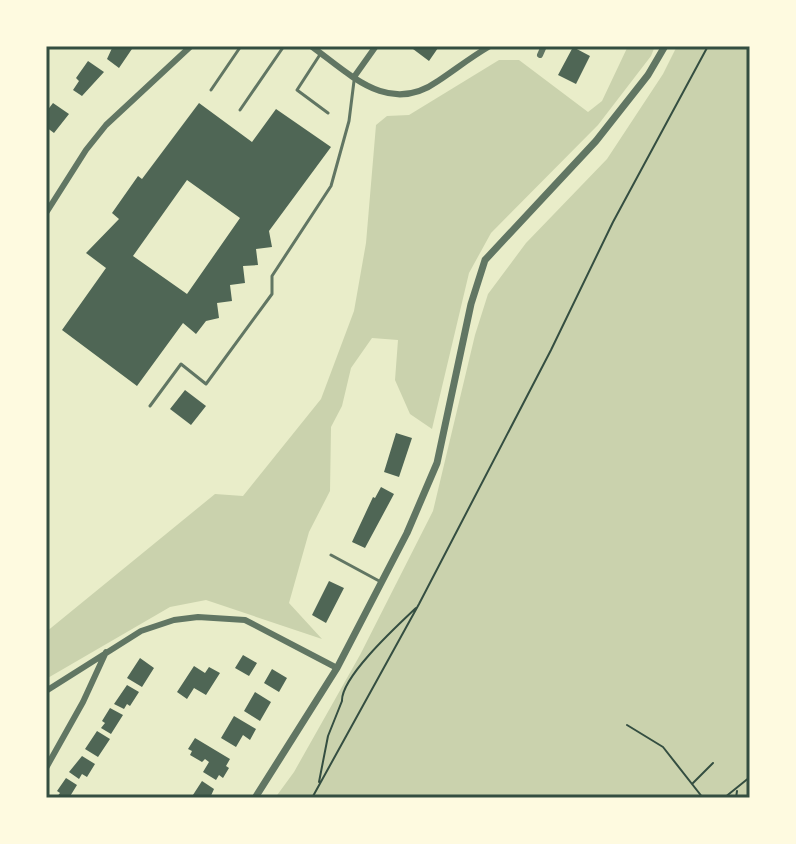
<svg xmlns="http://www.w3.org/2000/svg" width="796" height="844" viewBox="0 0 796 844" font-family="'Archivo Narrow',sans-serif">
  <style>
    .green { fill: #cad2ad }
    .building { fill: #4f6655; fill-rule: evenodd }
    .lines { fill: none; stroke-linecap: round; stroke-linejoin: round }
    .path { stroke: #344e41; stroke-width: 2 }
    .service { stroke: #617663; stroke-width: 3 }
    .minor { stroke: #617663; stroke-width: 6 }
    .tertiary { stroke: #617663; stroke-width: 7 }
    .neatline { fill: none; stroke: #344e41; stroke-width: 3 }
  </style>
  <rect width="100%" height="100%" fill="#e9edc9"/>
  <path class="green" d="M628 46H655L651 56 598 125 491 233 469 273 432 429 410 414 395 380 398 340 372 338 351 368 342 406 331 427 330 491 309 532 289 603 322 639 206 600 170 607 46 679V632L215 494 243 496 321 399 354 311 366 243 376 125 387 116 409 115 499 60H519L588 112 602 101Z
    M677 46H750V798H275L294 772 360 655 433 511 475 335 488 294 526 243 607 159 663 74Z"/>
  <path class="building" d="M113 46H134L119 68 107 59Z
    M409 46H435L438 48 429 61Z
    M573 47 590 56 576 84 558 75Z
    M88 61 104 72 82 96 73 90 79 81 76 78Z
    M53 103 69 114 54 133 46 127V112Z
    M199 103 252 142 276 109 331 147 269 231 272 247 256 249 258 265 243 266 245 283 230 285 232 301 217 303 219 318 206 321 196 334 183 323 137 386 62 330 106 268 86 253 119 219 112 213 138 176 142 179ZM187 180 240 218 187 294 133 256Z
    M185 390 206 406 191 425 170 409Z
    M396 433 412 438 399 477 384 472Z
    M381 487 394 494 365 548 352 542 373 497 375 498Z
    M329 581 344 588 326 623 312 615Z
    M243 655 257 663 249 676 235 668Z
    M140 658 154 668 142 687 127 678Z
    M194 666 205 673 209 667 220 673 206 695 194 688 187 699 177 692Z
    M272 669 287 678 279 692 264 683Z
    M127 685 139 692 130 706 127 704 124 709 114 704Z
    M255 692 271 702 260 721 244 711Z
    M110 708 123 715 111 734 101 728 105 723 102 721Z
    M234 716 256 729 250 740 243 735 236 747 221 738Z
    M97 731 110 739 98 757 85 749Z
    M195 738 230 759 226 766 229 768 223 778 219 775 216 780 203 772 209 762 205 759 202 762 190 755 192 751 188 749Z
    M82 756 95 764 87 777 82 774 79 779 69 772Z
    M66 778 77 785 69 798H56L60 793 57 791Z
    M202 781 214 789 210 798H191Z"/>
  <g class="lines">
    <path class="path" d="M627 725 663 747 703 798
      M319 782 328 736 342 701C341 677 398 625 416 608
      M693 783 713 763
      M312 798 419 604 551 350 613 222 708 46
      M724 798 750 777
      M736 798 737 791"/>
    <path class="service" d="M321 53 297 90 328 113
      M211 90 241 46
      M240 110 284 46
      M150 406 181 364 206 384 272 294V276L331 186 349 121 354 81
      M331 555 381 582"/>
    <path class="minor" d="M311 46C351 75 389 116 438 81 456 69 471 57 490 46
      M540 55 544 46
      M354 77 376 46
      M46 213 86 150 106 125 191 46
      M46 691 141 631 174 620 198 617 245 620 337 668
      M46 768 83 702 106 652"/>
    <path class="tertiary" d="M255 798 337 668 407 533 437 463 471 304 485 260 596 141 648 75 665 46"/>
  </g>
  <rect width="796" height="844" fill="none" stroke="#fefae0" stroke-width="96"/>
  <rect x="48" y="48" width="700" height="748" class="neatline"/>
</svg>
